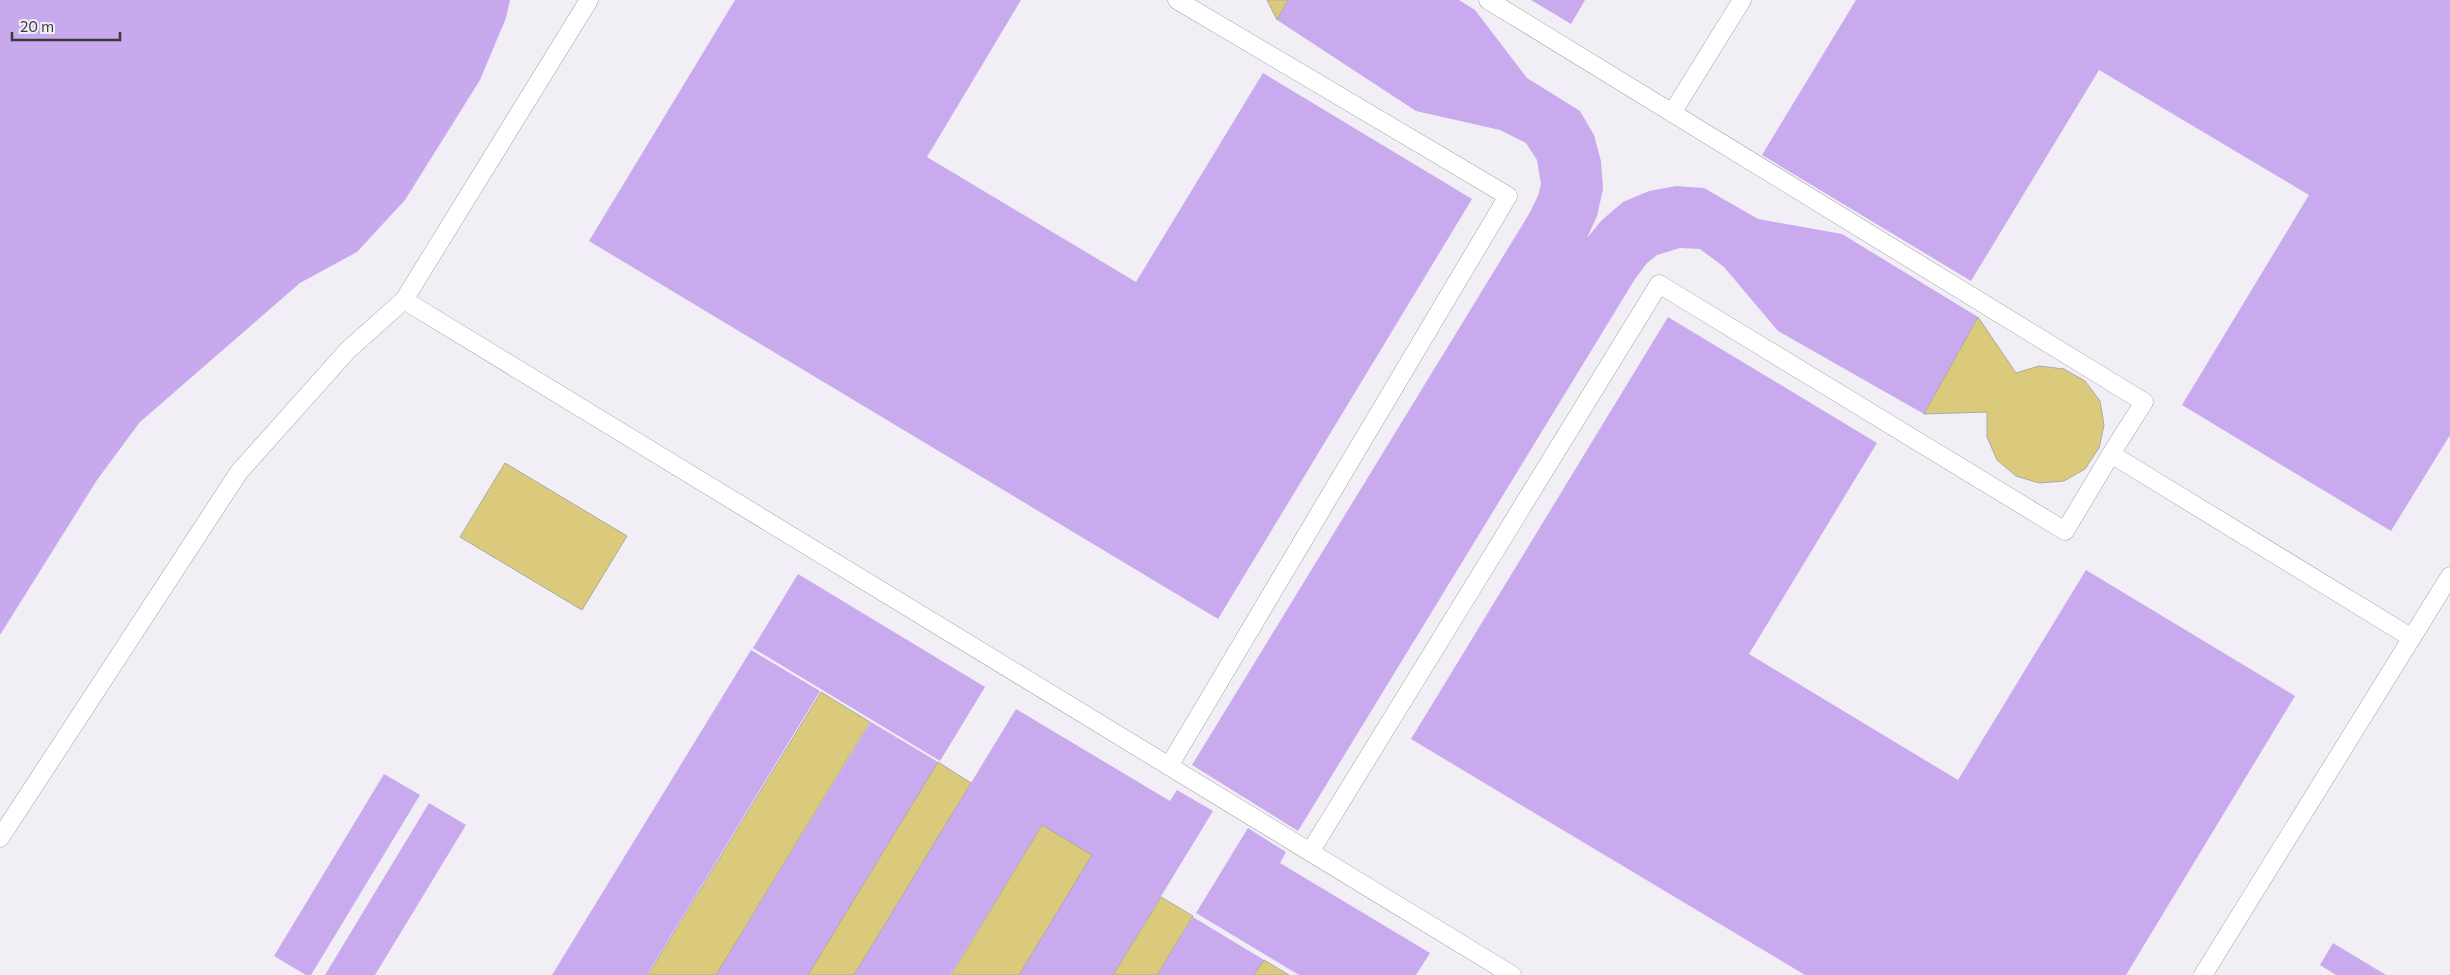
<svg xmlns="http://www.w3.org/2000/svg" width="2450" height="975" viewBox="0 0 2450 975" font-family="Commissioner,sans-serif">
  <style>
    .forest { fill: #c9a9ee }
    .water { fill: #c9aaef }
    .building { fill: #dbca7b; stroke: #abaaa4 }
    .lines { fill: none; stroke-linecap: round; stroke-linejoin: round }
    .lane-casing { stroke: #a4a2a8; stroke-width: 19 }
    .lane { stroke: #fff; stroke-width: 18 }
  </style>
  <rect width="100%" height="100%" fill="#f1eff5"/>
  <path class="forest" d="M0 0H510L506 18 480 80 405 200 357 252 300 283 140 422 97 480 0 635Z"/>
  <path class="water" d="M735 0H1021L927 157 1136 282 1263 73 1472 199 1218 619 589 241Z
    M1288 0H1459L1475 10 1527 78 1580 111 1594 135 1601 161 1603 189 1597 216 1587 238 1602 220 1623 202 1649 191 1676 186 1704 188 1758 219 1842 234 1978 317 1924 414 1778 331 1724 267 1700 249 1680 248 1657 255 1647 263 1635 279 1298 831 1192 765 1529 214 1538 196 1541 184 1537 160 1526 143 1500 130 1416 111 1277 20Z
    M1531 0H1585L1571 24Z
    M1856 0H2450V435L2391 531 2182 405 2309 195 2099 70 1971 281 1762 155Z
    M1668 317 1877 443 1749 654 1958 780 2086 570 2295 696 2126 975H1805L1411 739Z
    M798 574 985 687 940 761 753 648Z
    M751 650 820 691 647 975H552Z
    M1016 709 1170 801 1177 790 1213 811 1113 975H1019L1042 825 950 975H854Z
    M871 722 938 762 808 975H716Z
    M384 774 420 795 311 975H306L274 956Z
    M429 803 466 825 375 975H325Z
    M1248 828 1286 852 1280 863 1430 953 1416 975H1299L1196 913Z
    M1193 917 1264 960 1254 975H1157Z
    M2333 943 2386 975H2336L2320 965Z"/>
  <path class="building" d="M1267 0H1288L1277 20Z
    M1978 317 2016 373 2039 366 2064 369 2085 381 2100 401 2104 425 2099 448 2085 469 2064 481 2039 483 2016 476 1997 460 1987 437V412L1924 414Z
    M505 463 627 536 582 610 460 537Z
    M821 692 870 722 716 975H648Z
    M938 762 971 783 854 975H808Z
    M1042 825 1092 855 1019 975H951Z
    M1161 897 1193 916 1157 975H1113Z
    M1264 960 1289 975H1254Z"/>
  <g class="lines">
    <defs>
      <path id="lane" d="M1488 0 2144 402 2111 454 2412 638
        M1672 113 1742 0
        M404 300 1512 975
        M1169 766 1508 196 1177 0
        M0 838 239 472 348 350 404 300 589 0
        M1310 852 1659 284 2065 531 2111 454
        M2203 975 2450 576"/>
    </defs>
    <use href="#lane" class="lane-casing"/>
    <use href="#lane" class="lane"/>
  </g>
  <path d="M12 32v8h108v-8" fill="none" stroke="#39383a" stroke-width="2.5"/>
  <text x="20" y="32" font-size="15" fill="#39383a" stroke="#f1eff5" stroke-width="4" paint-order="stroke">20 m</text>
</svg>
